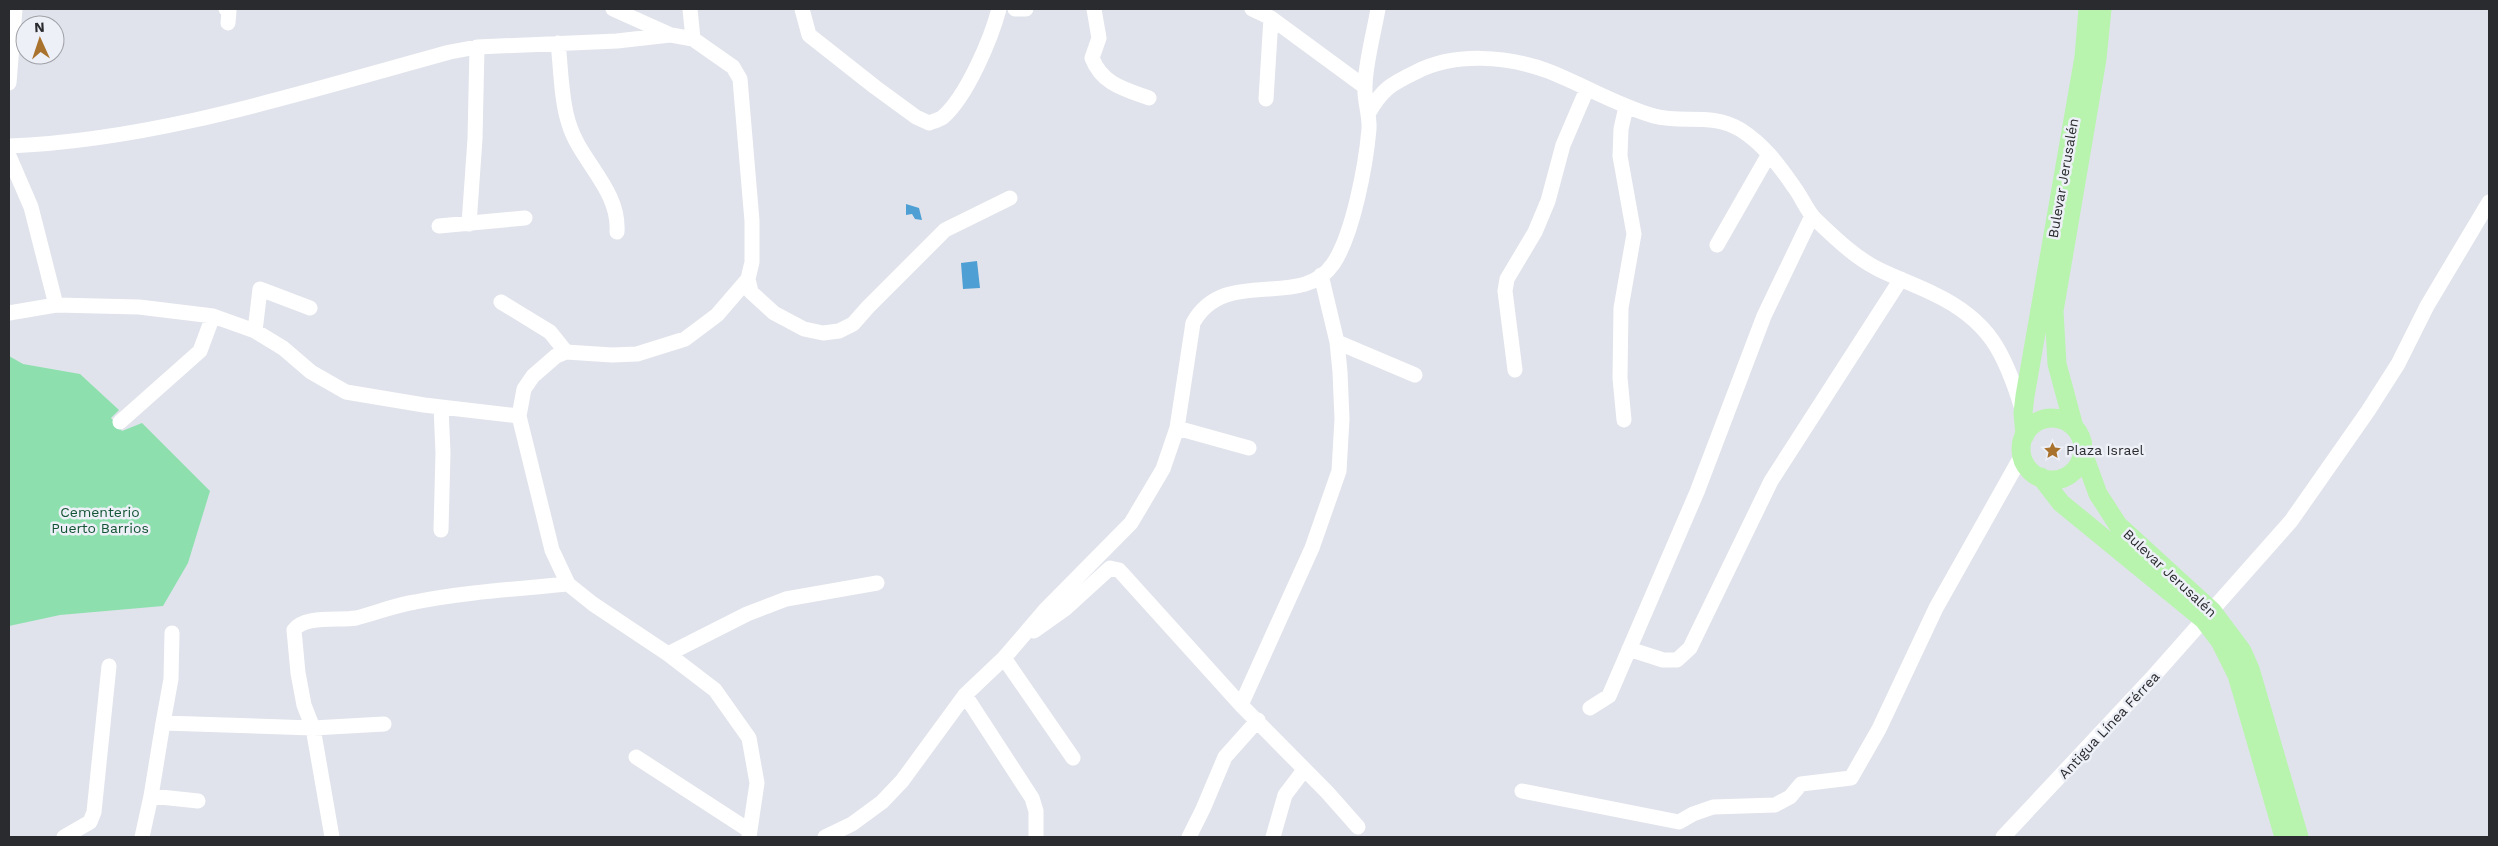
<svg xmlns="http://www.w3.org/2000/svg" width="2498" height="846" viewBox="0 0 2498 846" font-family="'Work Sans',sans-serif">
  <style>
    .green { fill: #8de0ae }
    .water { fill: #4e9fd4 }
    .lines { fill: none; stroke-linecap: round; stroke-linejoin: round }
    .minor { stroke: #fff; stroke-width: 15 }
    .major { stroke: #b8f4ae; stroke-width: 19 }
    .labels { text-anchor: middle; stroke-width: 5; stroke-linejoin: round; paint-order: stroke }
    .street-label { font-size: 14px; fill: #2a2b2e; stroke: #eef0f8 }
    .poi-label { font-size: 14px; fill: #2a2b2e; stroke: #eef0f8; text-anchor: start }
    .park-label { font-size: 14px; fill: #135434; stroke: #eef0f8 }
  </style>
  <rect width="100%" height="100%" fill="#e0e3eb"/>
  <path class="green" d="M9 356 23 364 80 374 119 410 111 418 122 431 142 423 210 491 188 563 163 606 60 615 9 626Z"/>
  <path class="water" d="M906 204 919 208 922 220 915 219 912 214 906 215Z
    M977 261 980 288 963 289 961 263Z"/>
  <g class="lines">
    <path class="minor" d="M226 9 229 11 228 23
      M613 9 671 35 693 39 733 67 740 79 752 221V262L748 279 717 315 685 339 637 354 612 355 566 352 556 356 533 376 524 389 519 416 552 550 568 584 593 604 668 654 715 690 749 738 757 783 749 837
      M690 9 693 39
      M802 9 809 35 875 87 916 117 929 123C934 121 939 120 943 117 967 96 991 39 999 9
      M1015 9H1026
      M1094 9 1099 38 1092 58C1102 84 1124 89 1149 98
      M1252 9 1271 18 1365 87
      M558 43C561 68 561 101 569 124 580 161 620 190 617 232
      M9 83 15 9
      M1266 99 1271 18
      M1368 114C1382 89 1391 84 1416 72 1455 52 1507 56 1548 71 1584 85 1616 105 1654 116 1683 124 1712 112 1741 130 1763 144 1779 165 1794 187 1801 196 1806 209 1814 218 1833 236 1854 257 1878 269 1896 278 1916 285 1934 294 1989 320 2005 353 2022 409
      M9 146C159 140 306 91 450 52L477 47 617 41 670 35
      M9 156 31 207 56 305
      M469 224 475 139 477 47
      M439 226 525 218
      M1717 245 1769 154
      M748 279 751 292 774 313 804 329 823 333 839 331 853 324 868 307 945 230 1010 198
      M501 302 550 332 566 352
      M9 313 56 305 139 307 213 316 255 331 283 348 311 372 346 392 424 405 519 416
      M255 331 260 289 310 308
      M1337 342 1415 375
      M1515 370 1505 291 1507 279 1535 232 1548 201 1563 145 1587 89
      M1624 420 1620 378 1621 308 1634 234 1620 156 1621 129 1626 107
      M120 422 200 351 213 316
      M1177 428 1249 448
      M441 530 443 453 441 407
      M1034 631 1065 609 1110 568 1119 570 1241 705 1327 792 1358 827
      M172 633 171 679 163 723 313 728 384 724
      M1629 649 1663 660H1677L1690 648 1771 481 1901 279
      M668 654 747 614 786 599 877 583
      M1004 658 1073 758
      M965 695 1032 798 1036 811V837
      M1241 705 1312 548 1339 471 1342 419 1340 372 1337 342 1321 275
      M1590 708 1609 696 1697 492 1764 316 1812 216
      M636 757 750 831
      M1522 791 1679 822 1693 814 1713 807 1775 805 1790 797 1801 784 1851 778 1879 729 1936 608 2022 455
      M151 796 163 723
      M64 837 90 822 94 812 109 666
      M142 837 151 796 198 801
      M332 837 313 728 304 705 298 673 294 630C305 615 339 621 356 618 376 613 395 605 415 602 465 592 517 589 568 584
      M825 837 852 824 882 802 902 781 965 695 1004 658 1046 609 1131 523 1163 469 1177 428 1193 323C1225 265 1301 311 1333 264 1353 235 1366 164 1369 129 1370 115 1364 101 1365 87 1365 65 1374 32 1378 9
      M1189 837 1203 809 1225 757 1258 720
      M1273 837 1285 795 1304 770
      M2003 837 2151 679 2291 521 2368 411 2398 364 2427 306 2489 202"/>
    <path class="major" d="M2021 449a31 31 0 1 1 62 0a31 31 0 1 1-62 0Z
      M2074 427 2057 364 2054 311 2097 59 2102 9
      M2025 435 2023 413 2025 396 2084 57 2088 9
      M2083 453 2098 494 2118 525 2212 611 2242 651 2250 669 2299 837
      M2041 477 2061 503 2204 620 2220 641 2237 675 2284 837"/>
  </g>
  <defs>
    <symbol id="sight-bare" viewBox="-9 -9 18 18"><path d="M0-6L1.8-2.2L6-1.7L2.9 1.2L3.7 5.4L0 3.3L-3.7 5.4L-2.9 1.2L-6-1.7L-1.8-2.2Z" fill="#a9732d" stroke="#eef0f8" stroke-width="2.5" paint-order="stroke"/></symbol>
  </defs>
  <g fill-rule="evenodd">
    <use href="#sight-bare" x="2040" y="438" width="25" height="25"/>
  </g>
  <g class="labels">
    <g class="street-label">
      <text transform="translate(2063 178) rotate(-80)" y="5">Bulevar Jerusalén</text>
      <text transform="translate(2170 573) rotate(43)" y="5">Bulevar Jerusalén</text>
      <text transform="translate(2109 725) rotate(-47)" y="5">Antigua Línea Férrea</text>
    </g>
    <g class="poi-label">
      <text x="2066" y="455">Plaza Israel</text>
    </g>
    <g class="park-label">
      <text x="100" y="517">Cementerio<tspan x="100" dy="16">Puerto Barrios</tspan></text>
    </g>
  </g>
  <rect width="2498" height="846" fill="none" stroke="#2a2b2e" stroke-width="20"/>
  <g transform="translate(40 40) rotate(357)"><circle r="24" fill="#eef0f8" stroke="#a0a1a7"/>
  <path d="M0-4L9 19L0 12L-9 19Z" fill="#a9732d"/>
  <text y="-8" font-size="14" font-weight="bold" text-anchor="middle" fill="#2a2b2e">N</text>
  </g>
</svg>
